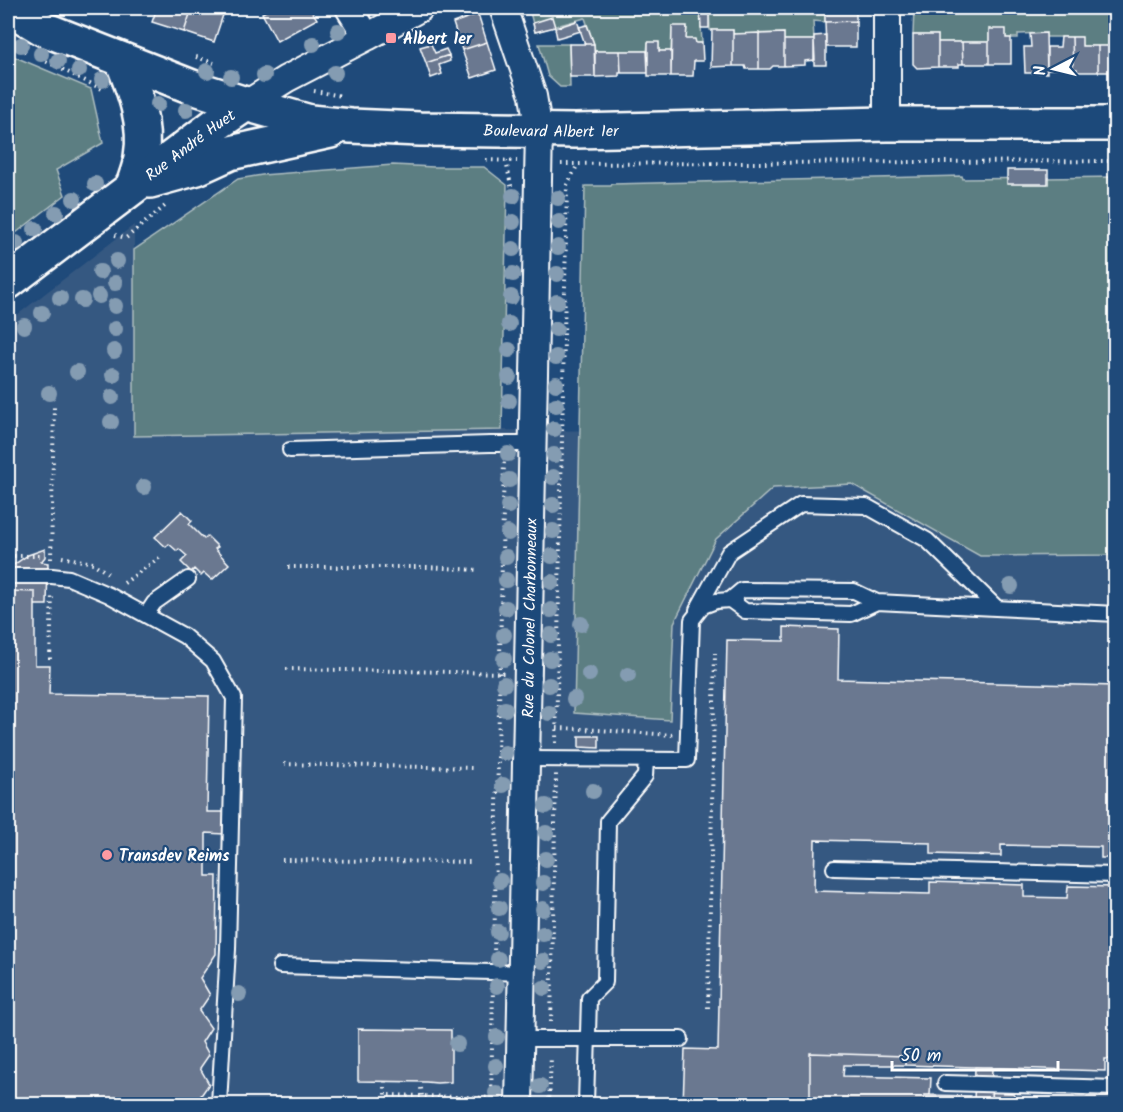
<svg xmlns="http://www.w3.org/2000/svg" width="1123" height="1112" viewBox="0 0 1123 1112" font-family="Kalam,sans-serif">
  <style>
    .built { fill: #365881 }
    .green { fill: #5c7e82; stroke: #aebec0; stroke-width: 1.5 }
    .building { fill: #6b7890; stroke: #fff; stroke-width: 1.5 }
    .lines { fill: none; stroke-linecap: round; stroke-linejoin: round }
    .lane-casing { stroke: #fff; stroke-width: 18 }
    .street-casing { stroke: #fff; stroke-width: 30 }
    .secondary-casing { stroke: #fff; stroke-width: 38 }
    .path { stroke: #fff; stroke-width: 4; stroke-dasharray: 1.5 4.5; stroke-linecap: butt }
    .lane { stroke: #1f4a7a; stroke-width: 14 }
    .street { stroke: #1f4a7a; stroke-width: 26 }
    .secondary { stroke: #1f4a7a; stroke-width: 33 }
    .tree { fill: #849cb2 }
    .poi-dot { fill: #ff9aa2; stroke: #1f4a7a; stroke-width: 2 }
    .labels { text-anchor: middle; stroke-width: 4.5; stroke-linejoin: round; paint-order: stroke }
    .poi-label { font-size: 16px; font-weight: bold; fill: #fff; stroke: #1f4a7a; text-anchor: start }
    .street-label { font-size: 16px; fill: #fff; stroke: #1f4a7a }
  </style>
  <rect width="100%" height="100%" fill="#1f4a7a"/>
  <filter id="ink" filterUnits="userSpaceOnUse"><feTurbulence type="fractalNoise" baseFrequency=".0167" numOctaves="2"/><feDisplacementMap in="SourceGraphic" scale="12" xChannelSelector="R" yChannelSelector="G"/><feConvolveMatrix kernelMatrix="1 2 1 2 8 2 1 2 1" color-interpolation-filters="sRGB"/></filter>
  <g filter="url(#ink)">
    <path class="built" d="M134 225V436L502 430 533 431 1115 425V1104H8V322Z"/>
    <path class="green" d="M529 8H700L702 43H696L686 39 687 27H672L671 51H659V43H648L647 51H595L594 44 585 18 535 32Z
      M709 8H825V22L813 21 814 40H784V33L733 34V30H710Z
      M914 8H1115V46H1082L1081 37H1046V33L1018 34V38H1006L989 29V42H938V35H913Z
      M539 44H569L570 87H560L548 76Z
      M8 54 91 89 103 143 56 170 65 195 8 239Z
      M393 165 434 167H484L507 185 502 430 134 436V250L238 179 262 175Z
      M962 176 963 179 1115 177V555L980 556 852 484 773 488 716 539 674 623 670 720 574 713 585 186H611L612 184Z"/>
    <path class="building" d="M157 8H192L184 32 152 22Z
      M192 8H209L224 12 214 42 184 32Z
      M272 8H310L317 19 277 41 262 13Z
      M674 8H700L701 13 673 14Z
      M700 8H709V28H701Z
      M825 8H856V21L825 22Z
      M478 14 487 42 462 50 453 23Z
      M552 17 555 27 535 32 533 23Z
      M577 21 581 31 557 38 555 28Z
      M856 21V47H826L825 22Z
      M587 25 594 44H585L579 27Z
      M672 26H687L686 39H695L696 43H702L703 61H694L693 76H671Z
      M989 29H1006V38H1011V64H989Z
      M712 30H733V66L711 67Z
      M759 33V69H746L745 66H733V34Z
      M784 33V66H773L770 69H759V34Z
      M1046 33 1047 73H1025L1024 47H1031L1030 34Z
      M826 35V65H814V36Z
      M913 35H938V67L917 68 913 64Z
      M1061 37H1072L1073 69H1047V47H1060Z
      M1072 37H1082V46H1098V72H1077V69H1073Z
      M784 40H814L815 60 805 61V65L784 66Z
      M487 42 496 70 472 78 462 50Z
      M648 42H659V51H671V76H648Z
      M938 42H962L963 64H959V67H938Z
      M962 42H989V64H963Z
      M431 44 435 53 446 49 449 55 426 63 420 47Z
      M569 44H594L595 77H570Z
      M1098 46H1116V72H1098Z
      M595 51H620L621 73H619V76L595 77Z
      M620 51H647L648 73H621Z
      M449 55 450 61 439 65 442 74 431 78 426 63Z
      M1007 170H1048V184H1007Z
      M182 511 192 521 189 524 204 539 207 536 218 547 215 549 229 564 212 580 204 573 201 576 194 569 191 572 181 562 187 556 179 549 177 551 169 544 166 547 155 537Z
      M45 549V557L41 562 48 563 47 605H35V592L8 591V569L28 555Z
      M8 591 35 592V665H50L49 694 209 696 207 812H224V834L206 833V876H217L216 954 200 978 210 995 199 1011 211 1028 202 1042 209 1055 200 1068 209 1084 197 1101 198 1104H8Z
      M784 627 839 629 838 679 1116 686V858H1101V847L1001 845V856L931 854V843L815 840 814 891 930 894V882L1024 885V897L1067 898 1068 886 1116 887V1059H1105V1071L905 1065V1056L810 1053V1104H683L685 1049 718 1050 727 640 784 641Z
      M579 736H599V748L579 747Z
      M358 1029 451 1030V1082L437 1083 426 1082 358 1081Z
      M810 1053 905 1056V1065H844L843 1076 931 1078 930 1095H924V1104H810Z
      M975 1067H992L991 1104H974Z
      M992 1079 1014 1080V1104H991Z
      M924 1095 970 1096V1104H924Z"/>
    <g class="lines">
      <defs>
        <path id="lane" d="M290 450 490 444H533
          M8 576H52L69 578 109 595 184 636 213 661 234 698 228 949 219 1104
          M730 600 745 611 851 614 877 602
          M697 610 729 552 801 504 866 506 927 540 997 608
          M146 615 154 603 188 579
          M526 759 687 760 692 620 703 606 716 601 730 600 742 590 854 591 877 602 1116 614
          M834 868 1116 875
          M280 966 522 973
          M521 1039H681
          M945 1083 1116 1088
          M586 1104 589 998 605 982 608 821 645 776 646 760"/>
        <path id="street" d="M349 8 367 37
          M503 8 533 96 539 131 519 1104
          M887 8V124
          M246 104 286 79 367 37 420 8"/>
        <g id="secondary">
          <path id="s1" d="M9 8 44 29 192 87 246 104 310 122 351 126 420 129 575 131 887 124H1116"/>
          <path d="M122 60C134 90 147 124 141 157 140 167 136 176 133 185"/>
          <path d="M150 181 197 168 230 153 331 131"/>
          <path id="s2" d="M8 282 215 125 246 104"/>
        </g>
      </defs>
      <use href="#lane" class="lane-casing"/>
      <use href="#street" class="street-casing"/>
      <use href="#secondary" class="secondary-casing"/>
      <path class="path" d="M8 44 26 52
        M196 57 214 63
        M41 59 104 90
        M314 91 342 96
        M486 160 517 161
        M506 161 513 195
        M561 164 1116 161
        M115 235 126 238 165 206
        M8 556H40
        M62 557 93 563 110 575
        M51 559 54 406
        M288 567H427L478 570
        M124 583 162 556
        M50 659 52 593
        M286 669 507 673
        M557 728 582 729 673 735
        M556 743 567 185 578 164
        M284 764 475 768
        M282 860 474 862
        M494 956 504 459
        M708 1008 715 653
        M551 1022 556 774
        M385 1081V1095L492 1098
        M421 1088 422 1096
        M491 1104 493 987
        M549 1104 551 1056"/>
      <use href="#lane" class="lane"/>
      <use href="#street" class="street"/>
      <use href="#secondary" class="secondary"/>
    </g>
    <g class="tree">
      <circle cx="338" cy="31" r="8"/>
      <circle cx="313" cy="44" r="8"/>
      <circle cx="21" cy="45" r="8"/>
      <circle cx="41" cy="54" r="8"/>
      <circle cx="58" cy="61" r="8"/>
      <circle cx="79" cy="70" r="8"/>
      <circle cx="207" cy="71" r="8"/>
      <circle cx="335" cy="73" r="8"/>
      <circle cx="264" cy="75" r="8"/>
      <circle cx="231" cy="77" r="8"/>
      <circle cx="102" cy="80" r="8"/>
      <circle cx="158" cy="104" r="8"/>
      <circle cx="186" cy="110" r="8"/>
      <circle cx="95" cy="184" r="8"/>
      <circle cx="513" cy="196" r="8"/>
      <circle cx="558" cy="198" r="8"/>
      <circle cx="74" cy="199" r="8"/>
      <circle cx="56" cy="213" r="8"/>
      <circle cx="513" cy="222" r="8"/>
      <circle cx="559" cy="222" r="8"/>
      <circle cx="35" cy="229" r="8"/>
      <circle cx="16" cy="243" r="8"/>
      <circle cx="558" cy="247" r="8"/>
      <circle cx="513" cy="249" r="8"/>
      <circle cx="117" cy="261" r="8"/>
      <circle cx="100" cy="272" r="8"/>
      <circle cx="513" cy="274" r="8"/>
      <circle cx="557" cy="274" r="8"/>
      <circle cx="115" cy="283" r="8"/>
      <circle cx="99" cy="296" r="8"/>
      <circle cx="511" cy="297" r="8"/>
      <circle cx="60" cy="298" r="8"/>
      <circle cx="82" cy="300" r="8"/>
      <circle cx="557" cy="302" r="8"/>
      <circle cx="115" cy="306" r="8"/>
      <circle cx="42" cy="313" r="8"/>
      <circle cx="509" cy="324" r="8"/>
      <circle cx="24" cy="326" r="8"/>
      <circle cx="115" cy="329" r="8"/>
      <circle cx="556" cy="329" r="8"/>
      <circle cx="509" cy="350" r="8"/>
      <circle cx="114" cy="351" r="8"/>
      <circle cx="556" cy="357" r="8"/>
      <circle cx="77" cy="372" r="8"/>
      <circle cx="113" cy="375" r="8"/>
      <circle cx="509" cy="377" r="8"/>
      <circle cx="556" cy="384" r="8"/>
      <circle cx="49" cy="393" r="8"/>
      <circle cx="112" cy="397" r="8"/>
      <circle cx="509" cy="401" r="8"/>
      <circle cx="556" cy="405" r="8"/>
      <circle cx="111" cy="422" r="8"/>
      <circle cx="554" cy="429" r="8"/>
      <circle cx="508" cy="454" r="8"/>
      <circle cx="554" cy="455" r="8"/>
      <circle cx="553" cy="477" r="8"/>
      <circle cx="509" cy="480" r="8"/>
      <circle cx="144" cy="487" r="8"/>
      <circle cx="553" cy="505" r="8"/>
      <circle cx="508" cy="506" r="8"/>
      <circle cx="553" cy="531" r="8"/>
      <circle cx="508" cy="533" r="8"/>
      <circle cx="552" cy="556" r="8"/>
      <circle cx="506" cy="557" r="8"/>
      <circle cx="506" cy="580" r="8"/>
      <circle cx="552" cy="582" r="8"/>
      <circle cx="1011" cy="586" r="8"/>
      <circle cx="506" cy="608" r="8"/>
      <circle cx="551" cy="610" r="8"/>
      <circle cx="581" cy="624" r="8"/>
      <circle cx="504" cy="635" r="8"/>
      <circle cx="551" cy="635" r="8"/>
      <circle cx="504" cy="659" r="8"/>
      <circle cx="550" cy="659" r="8"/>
      <circle cx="589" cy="674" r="8"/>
      <circle cx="628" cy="675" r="8"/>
      <circle cx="504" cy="684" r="8"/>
      <circle cx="549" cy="685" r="8"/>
      <circle cx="574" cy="699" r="8"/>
      <circle cx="505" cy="709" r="8"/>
      <circle cx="549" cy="713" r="8"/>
      <circle cx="505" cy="753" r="8"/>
      <circle cx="503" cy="785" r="8"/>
      <circle cx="593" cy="791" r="8"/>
      <circle cx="546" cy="806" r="8"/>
      <circle cx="546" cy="833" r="8"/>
      <circle cx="546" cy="859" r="8"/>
      <circle cx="500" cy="881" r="8"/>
      <circle cx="543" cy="883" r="8"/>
      <circle cx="499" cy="908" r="8"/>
      <circle cx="543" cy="909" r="8"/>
      <circle cx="498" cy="932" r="8"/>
      <circle cx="543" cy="934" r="8"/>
      <circle cx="498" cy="959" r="8"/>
      <circle cx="543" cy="961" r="8"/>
      <circle cx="497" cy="986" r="8"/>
      <circle cx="544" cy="988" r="8"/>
      <circle cx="239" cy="994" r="8"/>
      <circle cx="497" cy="1037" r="8"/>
      <circle cx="457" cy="1044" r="8"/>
      <circle cx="496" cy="1066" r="8"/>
      <circle cx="540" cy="1086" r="8"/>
      <circle cx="496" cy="1093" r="8"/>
    </g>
  </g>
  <g class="poi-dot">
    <rect x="385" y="32" width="12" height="12" rx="3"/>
    <circle cx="107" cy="855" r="6"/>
  </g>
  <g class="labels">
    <g class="poi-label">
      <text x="403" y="44">Albert 1er</text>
      <text x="119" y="861">Transdev Reims</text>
    </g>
    <g class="street-label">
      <text dy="6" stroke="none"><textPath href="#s1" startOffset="564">Boulevard Albert 1er</textPath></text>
      <text dy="6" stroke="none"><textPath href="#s2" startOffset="228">Rue André Huet</textPath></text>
      <text transform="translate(529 618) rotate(-89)" y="6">Rue du Colonel Charbonneaux</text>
    </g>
  </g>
  <rect width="1123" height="1112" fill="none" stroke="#1f4a7a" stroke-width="30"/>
  <rect x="15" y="15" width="1093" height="1082" fill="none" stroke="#fff" stroke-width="2" filter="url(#ink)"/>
  <g transform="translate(1054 69) rotate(263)" stroke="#1f4a7a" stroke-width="4.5" paint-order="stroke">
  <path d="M0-4.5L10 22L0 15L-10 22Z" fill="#ffffff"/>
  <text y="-9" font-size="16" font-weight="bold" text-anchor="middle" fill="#ffffff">N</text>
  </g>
  <path d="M892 1061v9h166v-9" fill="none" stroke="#ffffff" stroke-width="3"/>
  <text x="901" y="1061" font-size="18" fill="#ffffff" stroke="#1f4a7a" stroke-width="4.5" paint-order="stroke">50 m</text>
</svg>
